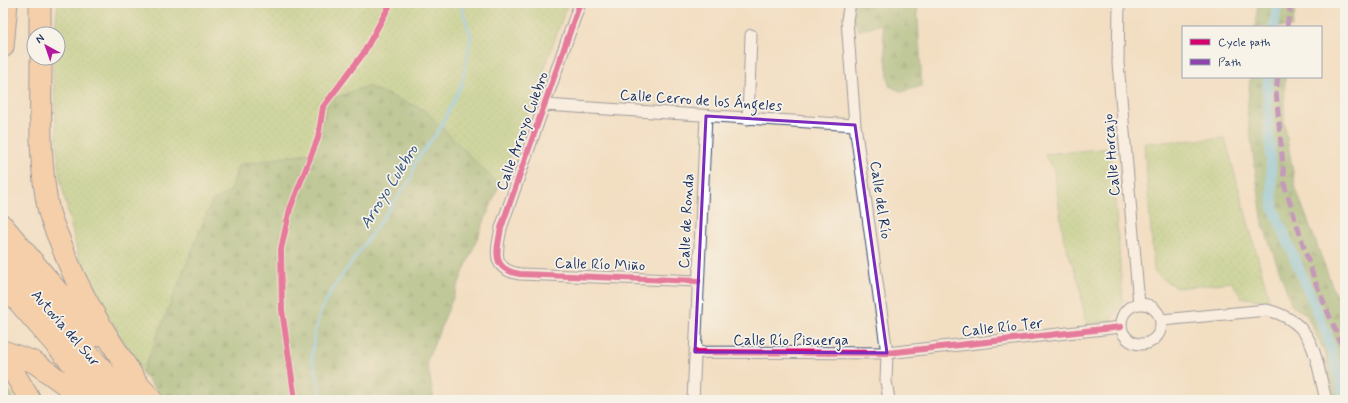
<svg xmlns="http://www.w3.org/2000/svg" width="1348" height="403" viewBox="0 0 1348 403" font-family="Mynerve,sans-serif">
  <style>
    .green { fill: url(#green-dots); stroke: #607c6a }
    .forest { fill: url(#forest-firs); stroke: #506e62 }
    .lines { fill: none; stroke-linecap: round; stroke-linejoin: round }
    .stream { stroke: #6bc4e9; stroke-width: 3 }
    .canal { stroke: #6bc4e9; stroke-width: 10 }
    .minor-casing { stroke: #3b496d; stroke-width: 13 }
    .motorway-casing { stroke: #3b496d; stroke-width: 23 }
    .minor { stroke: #fff; stroke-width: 11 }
    .motorway { stroke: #f8bd89; stroke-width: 21 }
    .quiet { stroke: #8e44ad; stroke-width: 5; stroke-dasharray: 10 5; stroke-linecap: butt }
    .cycleway-casing { stroke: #f7f3e8; stroke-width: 8 }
    .cycleway { stroke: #d6006c; stroke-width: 6 }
    .marked { fill: none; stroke: #7b2cbf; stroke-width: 3; stroke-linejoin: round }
    .labels { text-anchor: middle; stroke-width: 3.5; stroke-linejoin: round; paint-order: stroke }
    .street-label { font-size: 15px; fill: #1b2f5e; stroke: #f7f3e8 }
    .water-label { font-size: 16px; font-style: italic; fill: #2f5481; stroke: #f7f3e8 }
  </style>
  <defs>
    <pattern id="green-dots" width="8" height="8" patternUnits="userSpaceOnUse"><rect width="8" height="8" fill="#a5ca75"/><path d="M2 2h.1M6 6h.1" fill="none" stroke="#86a463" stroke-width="1.8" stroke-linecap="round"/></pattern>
    <pattern id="forest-firs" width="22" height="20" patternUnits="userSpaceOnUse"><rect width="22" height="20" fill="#84ae66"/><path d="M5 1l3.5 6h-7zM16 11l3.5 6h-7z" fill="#6b8e57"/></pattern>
  </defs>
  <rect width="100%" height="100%" fill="#f7f3e8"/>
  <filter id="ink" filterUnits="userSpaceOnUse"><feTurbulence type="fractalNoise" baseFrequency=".025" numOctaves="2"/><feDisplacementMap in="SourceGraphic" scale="8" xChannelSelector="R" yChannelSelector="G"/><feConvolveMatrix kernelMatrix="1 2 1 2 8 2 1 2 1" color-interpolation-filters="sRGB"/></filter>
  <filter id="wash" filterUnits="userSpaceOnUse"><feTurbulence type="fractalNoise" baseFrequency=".012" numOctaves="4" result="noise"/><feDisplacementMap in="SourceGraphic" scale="16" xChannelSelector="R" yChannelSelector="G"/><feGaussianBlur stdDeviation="0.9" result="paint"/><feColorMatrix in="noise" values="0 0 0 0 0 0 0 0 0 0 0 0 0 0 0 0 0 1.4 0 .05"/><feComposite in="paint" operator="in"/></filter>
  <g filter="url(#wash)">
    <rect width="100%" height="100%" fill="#f2dfc2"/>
    <path class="green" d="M58 3H568L527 117 427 361 434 400 142 373 82 273 59 173 52 58H58V34H54Z
      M1225 138 1270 302 1241 297 1232 282 1178 288 1165 281 1154 271 1144 143Z
      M1111 148 1123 301 1111 321 1086 325 1079 282 1064 241 1054 171 1044 154Z"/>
    <path class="forest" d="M856 3H917L922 86 902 92 889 86 882 24 859 31 849 9Z
      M1258 3H1297L1292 27H1255Z
      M1250 77H1285L1284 121 1296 189 1345 320V400H1334L1326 356 1306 314 1292 306 1263 225 1247 112Z
      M367 86 425 110 499 185 427 361 434 400H165L142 373 212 201 231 191 238 165 313 152 329 100Z
      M3 381 15 400H3Z"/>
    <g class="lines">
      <path class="stream" d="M323 400 312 358 314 334 321 310 332 290 412 177 415 162 439 130 462 84 471 36 460 3"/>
      <path class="canal" d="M1274 27 1277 3
        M1268 77 1267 90 1273 207 1326 333 1345 399"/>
    </g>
  </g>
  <g filter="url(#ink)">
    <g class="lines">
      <defs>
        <path id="minor" d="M580 3 501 228C497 251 490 269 520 274L698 281
          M850 3 847 20 855 125 887 353 886 381 889 400
          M1119 3 1118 63 1139 304
          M545 105 855 125
          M748 119 751 35
          M1121 324a20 20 0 1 1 40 0a20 20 0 1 1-40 0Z
          M1162 320 1267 310C1316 322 1315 358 1326 400
          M695 352 887 353 1121 327
          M693 400 706 116"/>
        <path id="motorway" d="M40 3V34
          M3 47 7 3
          M41 58C41 109 38 162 49 212 52 222 56 232 60 241 78 293 108 338 138 384
          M3 226 95 336
          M3 256 129 400
          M3 284 104 400
          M3 351 34 362 67 386 83 400
          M3 354 30 400
          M129 374 152 400"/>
      </defs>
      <use href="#minor" class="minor-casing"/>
      <use href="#motorway" class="motorway-casing"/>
      <use href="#minor" class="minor"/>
      <use href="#motorway" class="motorway"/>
      <path class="quiet" d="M1287 27 1291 3
        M1278 77 1276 91 1285 187 1314 279 1345 353"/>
      <defs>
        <path id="cycleway" d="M580 3 501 228C497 251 490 269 520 274L698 281
          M695 352 887 353 1121 327
          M295 400 282 310 281 249 290 209 318 138 323 107 363 54 391 3"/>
      </defs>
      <use href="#cycleway" class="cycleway-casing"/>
      <use href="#cycleway" class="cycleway"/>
    </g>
  </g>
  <path d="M0 0H1348V403H0ZM706 116 855 125 887 353 695 352Z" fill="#f2dfc2" fill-opacity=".55" fill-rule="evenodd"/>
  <path class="marked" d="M706 116 855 125 887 353 695 352Z"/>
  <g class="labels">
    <g class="street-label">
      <text transform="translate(701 100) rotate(4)" y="5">Calle Cerro de los Ángeles</text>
      <text transform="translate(522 131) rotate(-70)" y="5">Calle Arroyo Culebro</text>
      <text transform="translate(1111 155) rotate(-95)" y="5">Calle Horcajo</text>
      <text transform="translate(881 200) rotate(82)" y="5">Calle del Río</text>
      <text transform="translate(686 221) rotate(-87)" y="5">Calle de Ronda</text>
      <text transform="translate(600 264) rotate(2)" y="5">Calle Río Miño</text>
      <text transform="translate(1002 327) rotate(-6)" y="5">Calle Río Ter</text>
      <text transform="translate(66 328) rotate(49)" y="5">Autovía del Sur</text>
      <text x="791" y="345">Calle Río Pisuerga</text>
    </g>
    <g class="water-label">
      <text transform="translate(388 186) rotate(-58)" y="6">Arroyo Culebro</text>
    </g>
  </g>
  <rect width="1348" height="403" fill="none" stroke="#f7f3e8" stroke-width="16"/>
  <rect x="1182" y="26" width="140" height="52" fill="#f7f3e8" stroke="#9fa5b1"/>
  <rect x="1190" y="39" width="20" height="6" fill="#d6006c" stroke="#9fa5b1"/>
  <text x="1218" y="46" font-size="12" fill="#1b2f5e">Cycle path</text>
  <rect x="1190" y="59" width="20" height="6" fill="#8e44ad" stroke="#9fa5b1"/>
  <text x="1218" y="66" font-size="12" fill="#1b2f5e">Path</text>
  <g transform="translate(46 46) rotate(320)"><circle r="19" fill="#f7f3e8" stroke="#9fa5b1"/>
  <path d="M0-3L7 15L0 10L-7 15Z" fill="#b5179e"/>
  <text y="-6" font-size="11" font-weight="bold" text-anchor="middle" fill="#1b2f5e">N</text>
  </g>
</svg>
